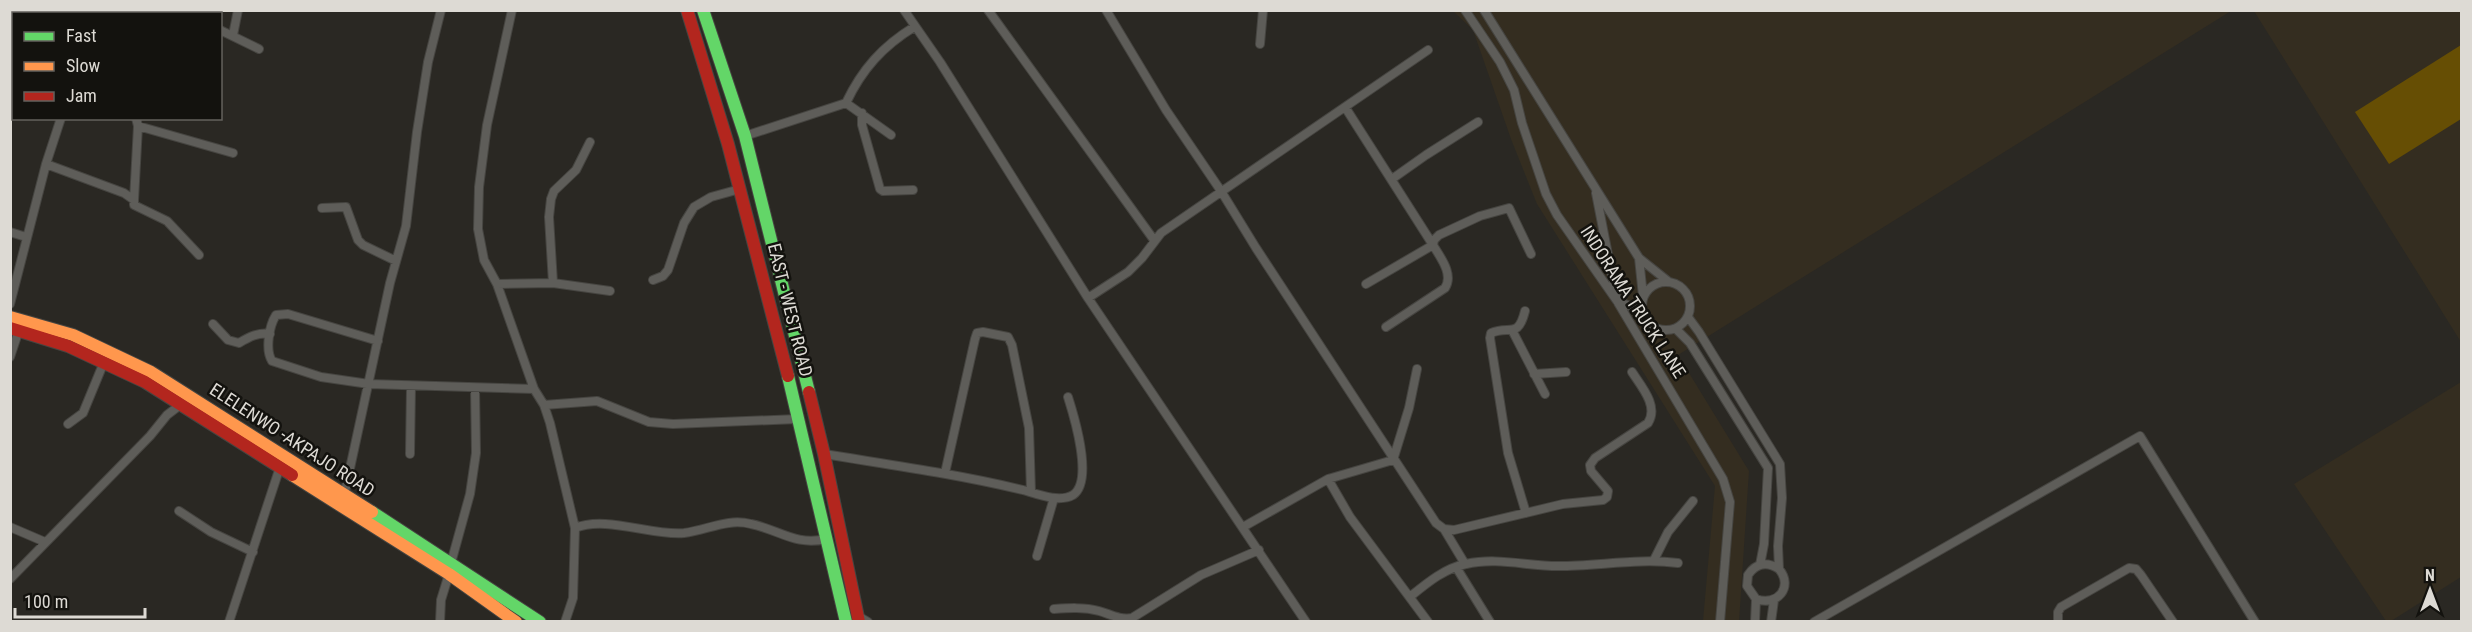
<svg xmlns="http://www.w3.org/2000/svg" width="2472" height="632" viewBox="0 0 2472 632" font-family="'Roboto Condensed',sans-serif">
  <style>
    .built { fill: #342d20 }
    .water { fill: #664e04 }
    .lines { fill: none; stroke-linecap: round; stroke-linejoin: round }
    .street-casing { stroke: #464541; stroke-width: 10 }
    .fast-casing { stroke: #464541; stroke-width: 14 }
    .slow-casing { stroke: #464541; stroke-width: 14 }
    .jam-casing { stroke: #464541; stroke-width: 14 }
    .street { stroke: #5e5d59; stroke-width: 8 }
    .fast { stroke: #63d668; stroke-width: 12 }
    .slow { stroke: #ff974d; stroke-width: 12 }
    .jam { stroke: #b3261e; stroke-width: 12 }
    .labels { text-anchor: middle; stroke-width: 5; stroke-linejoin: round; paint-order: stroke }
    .street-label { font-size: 18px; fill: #dddad4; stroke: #13120e }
  </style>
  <rect width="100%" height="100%" fill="#2a2823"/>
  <path class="built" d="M1453 11H2231L1678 355 1749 471 1739 622 1703 621 1715 486 1537 204 1511 139 1473 30Z
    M2254 11H2461V342Z
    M2461 382V577L2391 621H2386L2294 484Z"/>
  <path class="water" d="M2461 45V119L2389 164 2355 112Z"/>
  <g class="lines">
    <defs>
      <path id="street" d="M47 10 51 14
        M174 10 179 14
        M512 10 487 125 479 187 478 229 484 260 497 284 534 389 544 405 550 423 575 528 573 598 565 622
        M904 10 940 62 1088 298 1306 622
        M988 10 1154 240
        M1106 10 1166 110 1221 191 1256 248 1436 523 1444 529 1454 530 1563 504 1603 500 1607 497 1608 491 1591 471 1590 465 1595 458 1648 423C1659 406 1641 386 1632 372
        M1465 10 1500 62 1514 90 1522 123 1546 194 1557 215 1617 301 1723 479 1730 502 1720 622
        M1484 10 1639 258 1669 282
        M74 14 75 10
        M166 14 168 10
        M220 30 259 49
        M233 35 238 10
        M1260 44 1263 10
        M846 103 891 135
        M1345 107 1433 245C1440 257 1454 274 1445 288L1386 327
        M862 113V125L880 189 883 191 913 190
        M138 126 233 153
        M745 136 846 103C862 69 883 46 914 27
        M46 164 124 193 134 200V205L167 221 199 255
        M1392 179 1426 155 1478 122
        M1596 193 1617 301 1642 311
        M134 200 138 126 136 118
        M322 208 346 207 358 240 363 245 396 261
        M10 232 26 237
        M1639 258 1643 296
        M653 280 663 276 668 270 684 223 694 207 711 197 740 189
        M1642 306a24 24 0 1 1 48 0a24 24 0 1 1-48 0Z
        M553 283 549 217 551 199 554 191 576 170 590 142
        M497 284 553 283 610 291
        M1366 284 1433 245 1434 240 1439 235 1480 216 1509 208 1531 254
        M1088 298 1128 272 1142 258 1161 233 1428 50
        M10 304 46 164 61 118
        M1525 311C1518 339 1510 325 1491 333L1490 338 1508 453 1526 513
        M1688 317 1699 332 1780 464 1782 498 1778 546 1779 569
        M213 324 228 340 239 343C249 337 258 332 270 334
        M1676 329 1690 343 1768 468 1764 544 1760 565
        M1513 332 1545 394
        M378 341 288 314 276 315C269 326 265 350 272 361L321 377 369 384 534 389
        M10 357 19 330
        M1534 374 1566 372
        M544 405 597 401 649 422 673 424 798 419
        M68 424 83 413 104 362
        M410 454 411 386
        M824 454C891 465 957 474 1023 490 1037 494 1059 503 1073 495 1094 481 1074 416 1068 397
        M1393 460 1409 408 1417 369
        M945 473 975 339 977 333 983 332 1008 337 1012 345 1029 428 1031 492
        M1328 479 1350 517 1428 622
        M344 496 390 283 406 226 417 132 428 62 441 10
        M179 511 211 532 253 552
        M10 527 45 542
        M1243 527 1328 479 1393 460
        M575 528C606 515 651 536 684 533 708 530 727 518 751 524 780 530 795 546 826 539
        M1444 529 1465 564
        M1037 556 1054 498
        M1654 560 1668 532 1693 501
        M451 563 470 494 476 453 475 388
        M1456 567 1490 622
        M10 579 150 436 167 415 184 402
        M1411 596C1427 583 1445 568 1466 564 1497 557 1527 566 1558 566 1599 566 1638 558 1678 563
        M1054 609C1069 608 1084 607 1099 611 1110 614 1119 620 1132 618L1201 575 1259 550
        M858 616 868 622
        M229 622 280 467
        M440 622 441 600 449 574
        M1755 622 1756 599 1747 586 1748 575C1756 563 1767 561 1779 569 1794 587 1777 607 1756 599
        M1771 622 1774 600
        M1814 622 2140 436 2255 622
        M2058 622V612L2061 607 2129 568 2136 569 2141 575 2173 622"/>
      <path id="fast" d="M703 10 745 136 809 392
        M788 376 846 622
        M372 512 540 622"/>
      <path id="slow" d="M10 317 73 335 151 372 372 512
        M292 475 449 574 516 622"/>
      <path id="jam" d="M687 10 728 144 788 376
        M10 328 68 346 145 382 292 475
        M809 392 824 454 859 622"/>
    </defs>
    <use href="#street" class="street-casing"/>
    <use href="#fast" class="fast-casing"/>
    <use href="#slow" class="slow-casing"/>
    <use href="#jam" class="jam-casing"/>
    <use href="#street" class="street"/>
    <use href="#fast" class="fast"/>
    <use href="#slow" class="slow"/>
    <use href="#jam" class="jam"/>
  </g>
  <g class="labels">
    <g class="street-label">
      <text transform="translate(1633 302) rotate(57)" y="6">INDORAMA TRUCK LANE</text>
      <text transform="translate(790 310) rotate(76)" y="6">EAST - WEST ROAD</text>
      <text transform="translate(292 440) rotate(33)" y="6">ELELENWO -AKPAJO ROAD</text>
    </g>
  </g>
  <rect width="2472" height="632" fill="none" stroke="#dddad4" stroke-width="24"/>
  <rect x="12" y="12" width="210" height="108" fill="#13120e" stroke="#64625d" stroke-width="1.5"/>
  <rect x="24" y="32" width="30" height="9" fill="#63d668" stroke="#64625d" stroke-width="1.5"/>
  <text x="66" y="42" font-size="18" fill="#dddad4">Fast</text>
  <rect x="24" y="62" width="30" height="9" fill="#ff974d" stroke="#64625d" stroke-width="1.5"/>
  <text x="66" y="72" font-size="18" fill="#dddad4">Slow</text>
  <rect x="24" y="92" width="30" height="9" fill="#b3261e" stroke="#64625d" stroke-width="1.5"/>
  <text x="66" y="102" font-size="18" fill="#dddad4">Jam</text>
  <g transform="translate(2430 590)" stroke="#13120e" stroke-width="4.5" paint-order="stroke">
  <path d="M0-4.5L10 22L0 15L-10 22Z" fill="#dddad4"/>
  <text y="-9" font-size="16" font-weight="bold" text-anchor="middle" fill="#dddad4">N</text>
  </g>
  <path d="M15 608v9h130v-9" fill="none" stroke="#dddad4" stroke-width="3"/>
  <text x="24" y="608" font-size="18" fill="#dddad4" stroke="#13120e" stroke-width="4.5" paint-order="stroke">100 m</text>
</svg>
